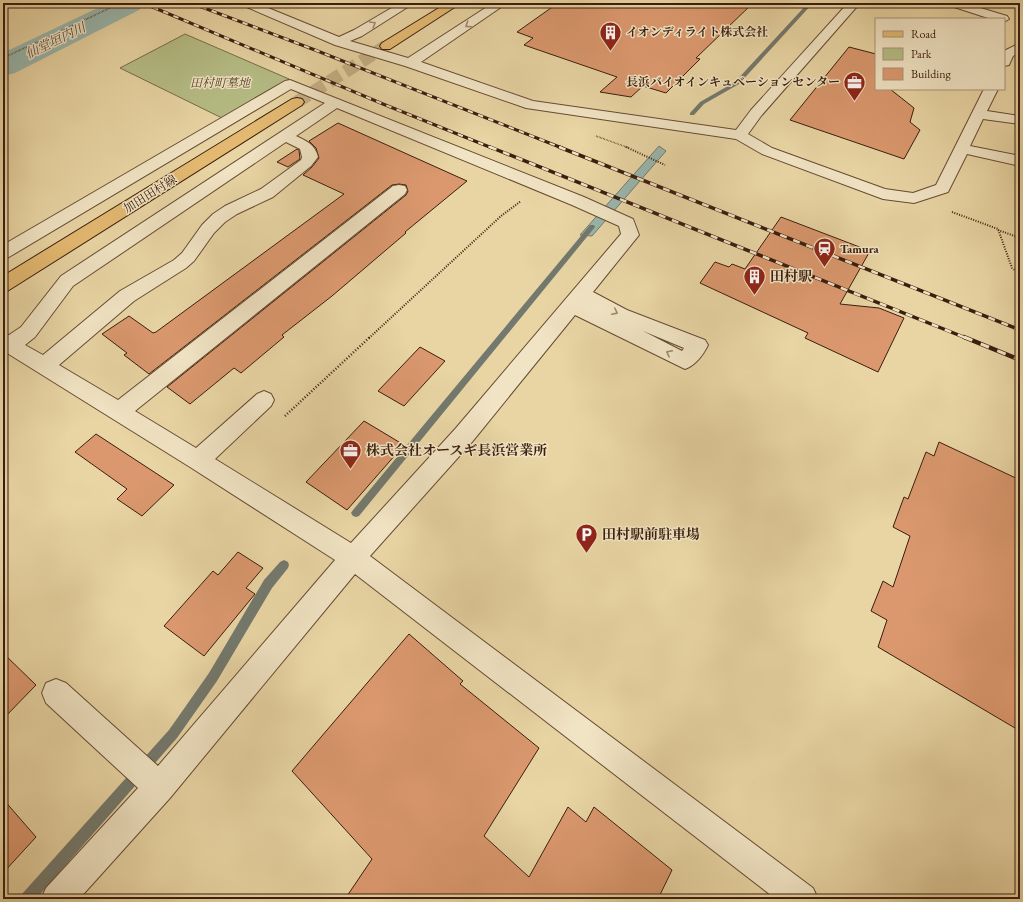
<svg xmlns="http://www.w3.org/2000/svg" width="1023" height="902" viewBox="0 0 1023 902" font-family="'EB Garamond','Noto Serif JP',serif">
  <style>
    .green { fill: #b6bd86; stroke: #786d4a }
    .water { fill: #99b7ae; stroke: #73796e }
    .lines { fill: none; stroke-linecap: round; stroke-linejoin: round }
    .stream { fill: #73796e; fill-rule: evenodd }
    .river { fill: #99b7ae; fill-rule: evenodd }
    .building { fill: #db986e; stroke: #3a1d0e }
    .major-tunnel { stroke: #c6b086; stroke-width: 13; stroke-dasharray: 13 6; stroke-linecap: butt }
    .minor-casing { stroke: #664b34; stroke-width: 2 }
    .major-casing { stroke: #3a1d0e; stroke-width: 2 }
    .path-far2 { stroke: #3a1d0e; stroke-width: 1.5; stroke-dasharray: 0.5 1; stroke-linecap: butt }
    .path-far1 { stroke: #3a1d0e; stroke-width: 2; stroke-dasharray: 1 1.5; stroke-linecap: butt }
    .path { stroke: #3a1d0e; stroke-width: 2.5; stroke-dasharray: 1 2; stroke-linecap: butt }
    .minor { fill: #f1e4c4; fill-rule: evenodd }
    .major { fill: #e4ba72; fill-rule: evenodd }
    .rail-far2-casing { stroke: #3a1d0e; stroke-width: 3 }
    .rail-far1-casing { stroke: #3a1d0e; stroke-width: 3.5 }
    .rail-casing { stroke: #3a1d0e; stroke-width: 4.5 }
    .rail-far2 { stroke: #f1e4c4; stroke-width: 2; stroke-dasharray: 5.5; stroke-linecap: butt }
    .rail-far1 { stroke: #f1e4c4; stroke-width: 2.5; stroke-dasharray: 7; stroke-linecap: butt }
    .rail { stroke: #f1e4c4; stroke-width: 3; stroke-dasharray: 9; stroke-linecap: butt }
    .oneway { stroke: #9f8a72 }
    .labels { text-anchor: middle; stroke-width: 3; stroke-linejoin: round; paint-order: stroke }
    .far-poi-label { font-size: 12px; font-weight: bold; fill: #3a1d0e; stroke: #f1e4c4; text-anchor: start }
    .far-park-label { font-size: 12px; font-style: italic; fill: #59452c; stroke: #f1e4c4 }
    .far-street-label { font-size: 12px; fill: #3a1d0e; stroke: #f1e4c4 }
    .far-water-label { font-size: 13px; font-style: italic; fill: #564b3e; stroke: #f1e4c4 }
    .poi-label { font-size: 14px; font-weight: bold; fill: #3a1d0e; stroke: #f1e4c4; text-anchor: start }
  </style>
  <rect width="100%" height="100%" fill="#e9d5a4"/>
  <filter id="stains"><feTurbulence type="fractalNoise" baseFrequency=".005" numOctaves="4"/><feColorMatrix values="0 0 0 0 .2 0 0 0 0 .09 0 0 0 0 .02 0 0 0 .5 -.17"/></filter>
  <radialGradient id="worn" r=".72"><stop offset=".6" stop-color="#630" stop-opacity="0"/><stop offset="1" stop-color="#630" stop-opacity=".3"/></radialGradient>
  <path class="green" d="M185 34 289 79 224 119 120 68Z"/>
  <path class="water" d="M659 146 666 151 592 236 580 235Z"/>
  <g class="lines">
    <path class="stream" d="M808 3H813L739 84 704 104 694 115H690V113L700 102 735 82Z
      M590 225H594L595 227 359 516 356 517 353 516 351 513 353 510Z
      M284 560 288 562 289 565 288 568 272 588 217 681 177 738 36 899H20L22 894 169 730 209 673 264 580 280 562Z"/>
    <path class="river" d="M108 3 144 4 139 10 15 73 3 76V53Z"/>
  </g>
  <path class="building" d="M558 3H753L696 58 700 59 666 93 643 86 631 97 600 92 617 77 524 45 533 38 517 32Z
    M849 47 876 54V89H890L914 108 910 122 920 130 904 159 790 120Z
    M338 123 467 181 405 232 406 233 332 296 282 335 284 337 241 373 234 368 190 404 167 387 406 195 408 191 406 185 399 184 392 185 149 374 124 355 127 353 102 334 129 316 153 333 156 332 344 194 303 175 312 167 319 158 316 148 309 141Z
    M297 149 299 150 300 159 288 167 277 162Z
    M781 217 870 251 840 304 879 308 904 318 878 372 805 338 808 333 700 283 715 262 729 267 732 264 745 269Z
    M420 347 445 361 404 406 378 391Z
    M364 421 404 445 347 510 306 482Z
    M96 434 174 485 142 516 117 499 127 489 75 452Z
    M939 442 1020 480V731L878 647 887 620 871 611 883 581 893 587 910 536 893 527 904 497 908 499 926 452 934 456Z
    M238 552 263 568 246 588 255 594 204 656 164 626 213 571 218 575Z
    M409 634 463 681 460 684 539 748 484 836 529 877 568 807 586 822 594 807 672 870 658 899H345L372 859 292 771Z
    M3 653 36 685 3 719Z
    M3 799 36 837 3 873Z"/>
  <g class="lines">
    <path class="major-tunnel" d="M297 102 386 46"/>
    <defs>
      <path id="minor" d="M240 3H256L339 37 354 30 400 3H414L362 36 350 41 408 58 493 3H507L421 62 533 101 736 130 751 110 848 3H860L761 116 748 134 772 148 885 189 913 193 936 185 984 89H998L987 111 1020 116V124L983 119 970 146 1020 156V166L967 154 948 192 914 203 883 199 762 154 736 139 526 108 405 66 335 45 242 5Z
        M946 3H964L1007 16 1009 19 1004 22V19H991L948 5Z
        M1020 43V52L1013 56 1009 65 1004 66V51Z
        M290 80 584 197 633 219 639 235 593 292 627 310 705 340 708 345C703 355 696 365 685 369L575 315 472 442 370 556 813 888 818 899H776L355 574 170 798 79 899H41L46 888 138 788 46 703 42 693 46 683 56 679 66 683 158 766 335 560 190 467 7 353 3 355V334L9 335 21 327 61 276 325 103 291 89 9 257 3 259V245L285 81ZM337 108 572 205 619 226 621 234 456 428 351 543 215 459 271 406 274 400 271 394 264 391 257 394 196 448 135 411 405 194 407 190 405 186 399 185 393 186 118 400 59 365 134 301 186 268 194 261 214 233 225 222 237 214 273 197 311 166 318 157C315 144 306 141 296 136ZM286 142 300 149 302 157 301 160 261 189 225 206 213 214 202 225 182 253 174 260 120 291 43 355 25 345 35 337 73 286ZM643 331 684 348 682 351Z"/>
      <path id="major" d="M447 3H461L390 49H382L380 46 382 43Z
        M297 98 302 99 304 102 302 105 9 290 3 292V276L292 99Z"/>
    </defs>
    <use href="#minor" class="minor-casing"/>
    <use href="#major" class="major-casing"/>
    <path class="path-far2" d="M3 58 110 8 98 3
      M596 136 629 148"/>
    <path class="path-far1" d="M626 147 665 165
      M952 212 998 229 1012 268 1020 274
      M998 230 1020 238
      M369 338 501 216 521 201"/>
    <path class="path" d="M285 416 370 337"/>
    <use href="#minor" class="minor"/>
    <use href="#major" class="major"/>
    <defs>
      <path id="rail-far2" d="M143 3 383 104 492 148
        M191 3 315 50 562 148"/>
      <path id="rail-far1" d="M490 147 966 338
        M559 147 1020 330"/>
      <path id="rail" d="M964 337 1020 360"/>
    </defs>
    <use href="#rail-far2" class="rail-far2-casing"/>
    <use href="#rail-far1" class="rail-far1-casing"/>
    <use href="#rail" class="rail-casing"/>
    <use href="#rail-far2" class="rail-far2"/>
    <use href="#rail-far1" class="rail-far1"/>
    <use href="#rail" class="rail"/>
  </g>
  <defs><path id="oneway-chevron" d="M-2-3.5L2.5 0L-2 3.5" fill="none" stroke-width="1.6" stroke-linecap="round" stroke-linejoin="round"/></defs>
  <g class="oneway">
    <use href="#oneway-chevron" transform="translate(373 24) rotate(-31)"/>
    <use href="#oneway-chevron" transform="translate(468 25) rotate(146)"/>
    <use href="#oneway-chevron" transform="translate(615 312) rotate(26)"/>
    <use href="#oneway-chevron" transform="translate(669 353) rotate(-153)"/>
  </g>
  <defs>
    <symbol id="building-pin" viewBox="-11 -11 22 30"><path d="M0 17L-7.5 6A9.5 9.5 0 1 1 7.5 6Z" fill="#8f2418" stroke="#f1e4c4"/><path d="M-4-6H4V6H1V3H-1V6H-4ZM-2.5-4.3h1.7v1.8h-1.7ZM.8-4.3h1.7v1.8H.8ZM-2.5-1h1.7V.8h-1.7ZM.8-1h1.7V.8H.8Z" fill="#fff"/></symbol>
    <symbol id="office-pin" viewBox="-11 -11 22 30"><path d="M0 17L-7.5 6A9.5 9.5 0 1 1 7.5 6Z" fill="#8f2418" stroke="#f1e4c4"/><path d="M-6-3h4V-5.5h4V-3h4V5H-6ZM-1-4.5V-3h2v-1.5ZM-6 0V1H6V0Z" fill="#fff"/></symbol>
    <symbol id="station-pin" viewBox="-11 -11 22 30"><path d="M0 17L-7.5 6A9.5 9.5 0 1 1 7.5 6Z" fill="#8f2418" stroke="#f1e4c4"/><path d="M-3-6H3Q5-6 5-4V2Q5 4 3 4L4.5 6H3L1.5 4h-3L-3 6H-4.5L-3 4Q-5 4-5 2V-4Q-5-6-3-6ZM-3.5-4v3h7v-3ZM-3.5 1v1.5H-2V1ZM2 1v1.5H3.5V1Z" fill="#fff"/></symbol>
    <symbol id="parking-pin" viewBox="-11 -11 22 30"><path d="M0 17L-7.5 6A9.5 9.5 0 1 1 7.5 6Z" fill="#8f2418" stroke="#f1e4c4"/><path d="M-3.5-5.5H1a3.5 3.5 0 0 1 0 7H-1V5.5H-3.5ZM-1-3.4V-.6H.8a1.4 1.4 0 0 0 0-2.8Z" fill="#fff"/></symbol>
  </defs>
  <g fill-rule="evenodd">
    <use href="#building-pin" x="598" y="20" width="25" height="34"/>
    <use href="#office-pin" x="842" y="70" width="25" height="34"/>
    <use href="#station-pin" x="812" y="236" width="25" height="34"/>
    <use href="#building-pin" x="742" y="264" width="25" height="34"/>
    <use href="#office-pin" x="338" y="438" width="25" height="34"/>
    <use href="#parking-pin" x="574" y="522" width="25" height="34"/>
  </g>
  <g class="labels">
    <g class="far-poi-label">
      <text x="626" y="36">イオンディライト株式会社</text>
      <text x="840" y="86" text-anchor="end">長浜バイオインキュベーションセンター</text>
      <text x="840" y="253">Tamura</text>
    </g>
    <g class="far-park-label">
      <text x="220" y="87">田村町墓地</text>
    </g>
    <g class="far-street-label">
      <text transform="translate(150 194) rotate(-32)" y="4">加田田村線</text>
    </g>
    <g class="far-water-label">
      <text transform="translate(55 40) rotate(-26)" y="5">仙堂垣内川</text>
    </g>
    <g class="poi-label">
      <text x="770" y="281">田村駅</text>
      <text x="366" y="455">株式会社オースギ長浜営業所</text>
      <text x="602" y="539">田村駅前駐車場</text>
    </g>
  </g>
  <rect width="1023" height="902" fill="none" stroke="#e9d5a4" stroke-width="16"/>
  <rect x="4" y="4" width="1015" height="894" fill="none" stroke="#3a1d0e" stroke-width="2"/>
  <rect x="8" y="8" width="1007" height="886" fill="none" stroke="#3a1d0e"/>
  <rect x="875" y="18" width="130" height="72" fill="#f1e4c4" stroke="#a8947b"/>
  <rect x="883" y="31" width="20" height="6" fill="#e4ba72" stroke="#a8947b"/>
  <text x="911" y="38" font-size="12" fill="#3a1d0e">Road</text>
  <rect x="883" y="48" width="20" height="12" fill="#b6bd86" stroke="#a8947b"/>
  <text x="911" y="58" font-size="12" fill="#3a1d0e">Park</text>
  <rect x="883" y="68" width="20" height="12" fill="#db986e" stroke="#a8947b"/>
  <text x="911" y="78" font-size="12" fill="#3a1d0e">Building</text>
  <rect width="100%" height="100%" filter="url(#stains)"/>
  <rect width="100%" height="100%" fill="url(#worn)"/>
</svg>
